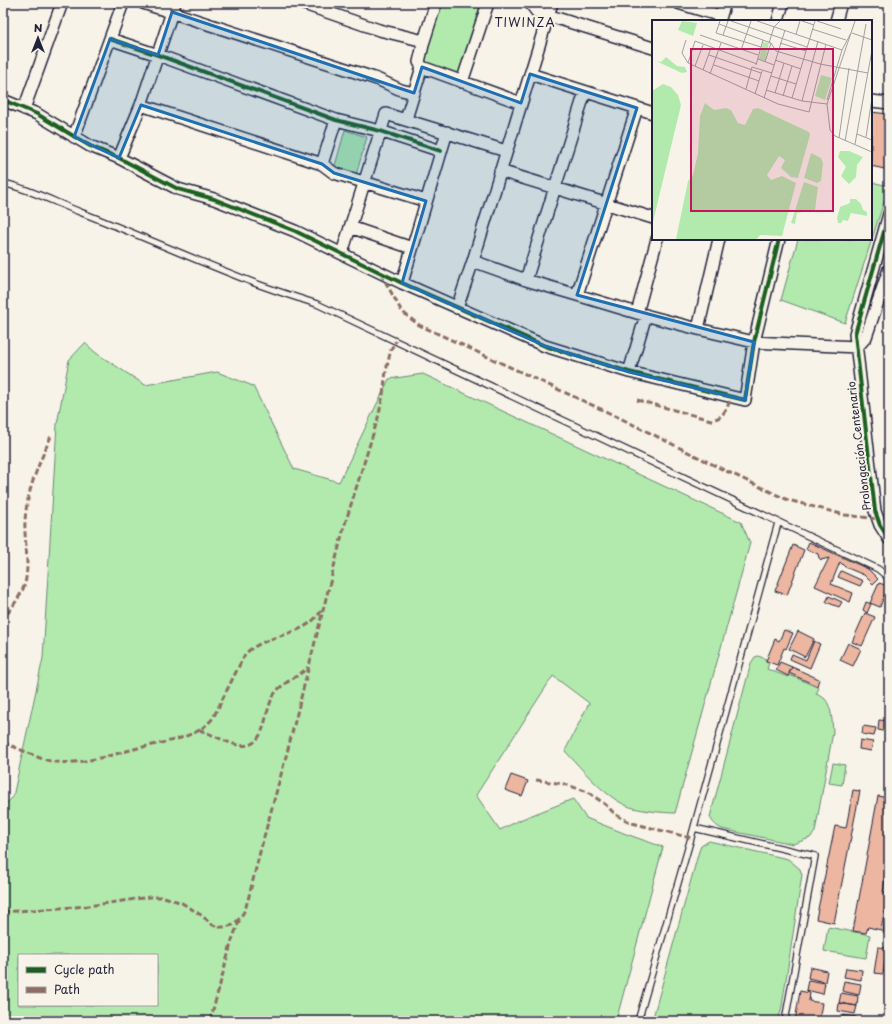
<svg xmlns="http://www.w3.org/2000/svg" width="892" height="1024" viewBox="0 0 892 1024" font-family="'Playpen Sans',sans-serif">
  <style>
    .green { fill: #b2eaae; stroke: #6a8674; fill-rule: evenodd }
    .building { fill: #ecb6a1; stroke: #22223b }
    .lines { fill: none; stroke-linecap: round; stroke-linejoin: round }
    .lane-casing { stroke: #22223b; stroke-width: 8 }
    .street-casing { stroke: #22223b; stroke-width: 14 }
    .lane { stroke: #f7f3e8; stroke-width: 5.5 }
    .street { stroke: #f7f3e8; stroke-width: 11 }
    .quiet { stroke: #8d6e63; stroke-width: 3; stroke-dasharray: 6 3; stroke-linecap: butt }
    .cycleway-casing { stroke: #f7f3e8; stroke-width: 6 }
    .cycleway { stroke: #1b5e20; stroke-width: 4 }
    .marked { fill: #1f6fb2; fill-opacity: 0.2; stroke: #1f6fb2; stroke-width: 3; stroke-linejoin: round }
    .labels { text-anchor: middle; stroke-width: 4; stroke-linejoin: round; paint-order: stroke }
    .street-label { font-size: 11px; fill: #22223b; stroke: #f7f3e8 }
    .neighbourhood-label { font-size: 12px; letter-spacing: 1px; fill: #22223b; stroke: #f7f3e8 }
    .inset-road { fill: none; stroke: #a29fa3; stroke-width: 1 }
    .view { fill: #c2185b; fill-opacity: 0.15; stroke: #c2185b; stroke-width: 2 }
    .inset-edge { fill: none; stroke: #22223b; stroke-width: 2 }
  </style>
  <rect width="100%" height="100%" fill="#f7f3e8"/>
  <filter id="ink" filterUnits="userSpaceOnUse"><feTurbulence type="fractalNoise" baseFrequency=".025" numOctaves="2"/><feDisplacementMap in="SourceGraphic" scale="8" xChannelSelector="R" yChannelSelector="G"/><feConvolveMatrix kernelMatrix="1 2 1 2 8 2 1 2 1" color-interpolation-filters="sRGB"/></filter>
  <g filter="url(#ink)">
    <path class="green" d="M440 3H485L460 77 423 61Z
      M345 130 367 137 356 175 334 169Z
      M871 182 889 186 845 323 781 300 798 239H871Z
      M85 343 96 353 145 385 217 372 253 386 294 469 339 482 389 379 423 374 741 522 750 543 675 813C664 813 634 810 625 805 601 793 583 770 565 751L589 703 553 676 476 795 500 830 522 819 573 799 586 818 626 834 663 847 616 1021H3V807L13 797 43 658 57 424 69 360ZM19 955H157V1005H19Z
      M758 656 766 659 765 661 769 663 767 669 788 677 790 675 819 688 816 694C819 695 823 697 825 699 832 707 832 721 833 732L815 832 810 838 793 844 722 829C716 826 713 823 710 817L751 663 755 657Z
      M833 763 845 765 842 785 829 783Z
      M709 841 788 859 800 869 802 875 782 1006 780 1014 776 1021H742L714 1019 710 1021H652L699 851 701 846Z
      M828 927 870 935 866 958 824 951Z"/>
    <path class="building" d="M871 112 889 114V170L871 166Z
      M809 542 868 569 878 579 873 584 864 575 845 567 840 562 831 584 853 593 850 602 815 586 829 558 821 560 819 558 818 554 806 549Z
      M793 545 804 550 787 595 775 591Z
      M841 571 863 581 860 586 838 577Z
      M879 583 888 586 880 607 870 603Z
      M829 596 842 602 839 607 826 602Z
      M866 602 871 604 867 613 863 610Z
      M865 613 875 617 862 646 852 642Z
      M784 630 793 633 786 649 784 648 777 665 766 661 775 639 779 641Z
      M798 631 814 639 805 657 789 649Z
      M814 641 820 644 810 668 790 659 792 654 806 660Z
      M848 643 861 649 853 666 840 660Z
      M780 662 792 667 788 676 776 670Z
      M792 667 819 679 817 686 789 673Z
      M879 720 889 721V732L878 730Z
      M863 726 876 728 874 736 862 734Z
      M860 740 873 742 871 751 859 749Z
      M511 775 528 781 522 796 505 790Z
      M853 790 860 791 834 923 816 919 835 826 846 828Z
      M878 796 889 798V831L886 848 889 849V859L883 892 888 893 881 930 868 927 866 933 853 931Z
      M885 919 889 920V933L883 932Z
      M878 947 887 948 883 974 874 973Z
      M810 967 827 971 825 982 808 978Z
      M846 968 862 970 861 980 844 977Z
      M808 980 825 983 823 994 806 990Z
      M844 981 861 984 859 995 842 991Z
      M800 991 810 993 809 1001 822 1003 819 1021H795Z
      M841 993 858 996 857 1006 839 1003Z
      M839 1003 857 1006 855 1014 838 1011Z
      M843 1015 856 1017 855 1021H842Z"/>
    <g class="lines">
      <defs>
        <path id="lane" d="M3 183C30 189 54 202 80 212 140 235 199 262 260 285 279 292 298 298 317 304L878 569 889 578
          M694 828 815 856 785 1021
          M638 1021 691 838 778 523"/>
        <path id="street" d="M143 3 377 79 401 90 414 93
          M301 3 379 30 424 41
          M436 3 424 41 419 62 422 67 521 103
          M530 3 537 12 653 48
          M678 3 721 16
          M719 21 725 3
          M778 21 783 3
          M836 21 841 3
          M110 39 158 55 336 120 380 131 441 151
          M530 74 653 113
          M462 82 488 3
          M3 100 37 114 90 146 119 158 178 189 214 199 295 231 402 283 545 346 629 372 745 400 754 342 779 239
          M871 101 889 103
          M141 105 322 164 334 173 426 201
          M24 109 62 3
          M406 119 422 67
          M74 137 123 3
          M119 158 141 105 175 3
          M322 164 336 120
          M500 171 653 218
          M889 214 855 334 875 511 880 525 889 539
          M350 227 412 248
          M342 253 386 114 506 151
          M473 261 526 280 577 295 637 313 698 329 754 342 857 347
          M526 280 585 92
          M402 283 447 132
          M577 295 637 108
          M457 308 473 261 552 3
          M637 313 657 239
          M698 329 719 239
          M857 347 866 337 889 269
          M629 372 646 315"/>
      </defs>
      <use href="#lane" class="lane-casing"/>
      <use href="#street" class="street-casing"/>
      <use href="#lane" class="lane"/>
      <use href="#street" class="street"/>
      <path class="quiet" d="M381 274 401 310 406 315 419 325 620 418 724 470 788 500 845 515 878 519
        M637 400 711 420C725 418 726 408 732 397
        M3 621C11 607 24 594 26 578 29 559 24 540 25 522 26 492 40 461 52 434
        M199 730C223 737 253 764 264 725 267 715 269 702 275 693 283 682 299 677 308 667
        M3 743C21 748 40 761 57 762 82 765 114 754 138 748 157 744 179 740 196 732 203 728 208 724 213 718L245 654C268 632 304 638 321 611
        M536 780 564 784 588 792 606 805 616 815 632 823 691 838
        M3 912 88 906 150 897H164L182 903 201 915 213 925 219 927H225L233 925 240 918 245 910 249 896 261 848 288 749 344 527 378 418 383 395 386 371 391 349 396 341
        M210 1021 232 940 240 919"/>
      <defs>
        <path id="cycleway" d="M110 39 158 55 336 120 380 131 441 151
          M3 100 37 114 90 146 119 158 178 189 214 199 295 231 402 283 545 346 629 372 745 400 754 342 779 239
          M889 214 855 334 875 511 880 525 889 539"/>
      </defs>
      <use href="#cycleway" class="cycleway-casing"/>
      <use href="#cycleway" class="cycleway"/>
    </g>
  </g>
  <path class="marked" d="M172 12 414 93 422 67 521 103 530 74 637 108 577 295 754 342 745 400 629 372 545 346 402 283 426 201 334 173 322 164 141 105 119 158 74 137 110 39 158 55Z"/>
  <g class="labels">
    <g class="street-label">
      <text transform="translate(859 446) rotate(-97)" y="4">Prolongación Centenario</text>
    </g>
    <g class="neighbourhood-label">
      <text x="525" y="27">TIWINZA</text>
    </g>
  </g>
  <g transform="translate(652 20)">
    <rect width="220" height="220" fill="#f7f3e8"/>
    <path d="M30 1 45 3 41 16 26 10ZM111 22 117 23 113 41 107 39ZM14 37 25 46 33 47 35 52 30 53 4 41 9 42ZM169 55 180 58 173 80 163 76ZM11 64 19 67 26 75 29 85 0 206V71ZM53 83 62 90 74 88 79 90 86 103 93 105 101 89 106 88 157 112 158 115 146 158 139 157 129 148 133 140 127 136 115 155 119 160 130 156 144 163 130 216 108 215 105 219H24L36 161 41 155 46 133 48 96ZM188 131H197L211 137 205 145 204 157 197 164 189 156 194 147 186 137ZM159 133 169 138 171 143 169 161 165 163 152 158ZM152 162 166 167 163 190 145 193 143 204 139 203ZM198 179H204L209 184 211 190 215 192V196L199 193 196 201 191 200 189 203H186L185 198 188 187 198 183Z" fill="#b2eaae"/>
    <path class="inset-road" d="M68 1 64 13 109 27M79 1 155 27M105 1 190 30M150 1 162 5M165 1 189 9M203 1 175 84 178 110 183 116 220 132M67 4 119 23 124 31 168 44 216 53M160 9 194 20M200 13 220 20M144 14 148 1M48 15 106 35M71 15 76 1M34 20 30 33 36 43 126 84 157 92 174 24M117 23 122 7 128 1M128 23 154 31M89 30 99 1M57 35 109 53M106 39 122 45M123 40 149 49M113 42 119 23M36 43 43 21 105 44M62 45 107 61M104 45 111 20M43 46 51 25M51 50 59 28M58 54 69 23M119 56 144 64M94 69 100 47 120 53M114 70 150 81 175 84M123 73 132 43M103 74 110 51M131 76 140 46M112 78 133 10M140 78 163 1M175 80 190 30 199 13M150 81 166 21M205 114 220 120M214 117 220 78M187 118 197 48M193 121 214 4M203 124 220 30"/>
    <path class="view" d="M39 29H181V191H39Z"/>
    <rect width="220" height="220" class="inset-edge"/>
  </g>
  <rect width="892" height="1024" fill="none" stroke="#f7f3e8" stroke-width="16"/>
  <rect x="8" y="8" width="876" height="1008" fill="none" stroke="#22223b" stroke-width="1.5" filter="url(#ink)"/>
  <rect x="18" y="954" width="140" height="52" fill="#f7f3e8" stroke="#a29fa3"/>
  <rect x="26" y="967" width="20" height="6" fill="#1b5e20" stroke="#a29fa3"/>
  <text x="54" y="974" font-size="12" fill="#22223b">Cycle path</text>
  <rect x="26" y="987" width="20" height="6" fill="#8d6e63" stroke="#a29fa3"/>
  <text x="54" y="994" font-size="12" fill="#22223b">Path</text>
  <g transform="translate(38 38)" stroke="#f7f3e8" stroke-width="3" paint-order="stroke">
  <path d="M0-3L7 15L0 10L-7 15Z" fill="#22223b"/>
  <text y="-6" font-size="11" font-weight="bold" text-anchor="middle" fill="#22223b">N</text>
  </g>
</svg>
